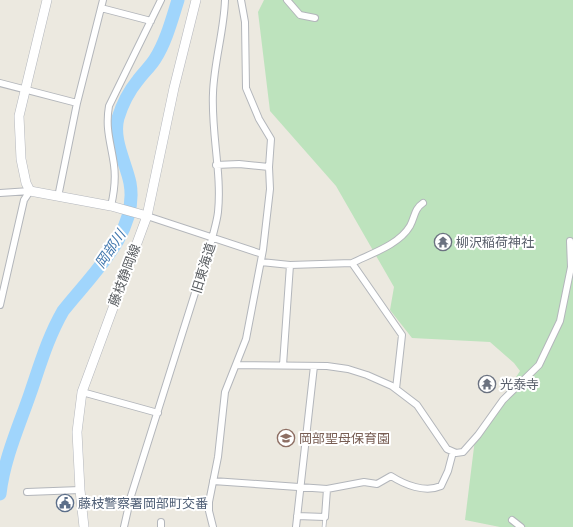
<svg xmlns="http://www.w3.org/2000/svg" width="573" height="527" viewBox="0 0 573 527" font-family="'Fira Sans Condensed','Noto Sans JP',sans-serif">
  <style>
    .green { fill: #bde3bd }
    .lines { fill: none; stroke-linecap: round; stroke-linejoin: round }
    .river { stroke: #a0d5fc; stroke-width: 13 }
    .lane-casing { stroke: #b3b6bb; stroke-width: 4.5 }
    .street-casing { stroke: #b3b6bb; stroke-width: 8 }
    .secondary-casing { stroke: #b4b7bd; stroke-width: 10 }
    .lane { stroke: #fff; stroke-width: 3 }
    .street { stroke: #fff; stroke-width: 6 }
    .secondary { stroke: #fff; stroke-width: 9 }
    .labels { text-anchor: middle; stroke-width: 4; stroke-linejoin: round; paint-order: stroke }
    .worship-label { font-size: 13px; fill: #5b616d; stroke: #fff; text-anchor: start }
    .street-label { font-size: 13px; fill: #595d61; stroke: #fff }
    .education-label { font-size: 13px; fill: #785e54; stroke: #fff; text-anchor: start }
    .service-label { font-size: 13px; fill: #4e5e75; stroke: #fff; text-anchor: start }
    .water-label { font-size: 14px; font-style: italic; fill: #3f76ad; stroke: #fff }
  </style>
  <rect width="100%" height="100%" fill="#ece9e0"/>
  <path class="green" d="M264 0H573V527H500L465 520 475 439 520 371 514 363 490 342 412 338 390 310 394 287 336 186 270 111 258 12Z"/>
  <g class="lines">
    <path class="river" d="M0 494C4 459 19 426 30 394 40 365 48 337 63 311 91 275 139 233 130 183 126 163 112 139 118 118 122 105 129 91 138 80 143 73 150 67 155 59 166 42 172 19 178 0"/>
    <defs>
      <path id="lane" d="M324 527 325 517"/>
      <path id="street" d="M287 0 300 15 315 18
        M101 8 151 21
        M0 83 77 103
        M216 165 239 164 269 167
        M0 193 30 191
        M58 197 77 103 103 0
        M111 206C114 193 116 179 114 165 111 143 105 129 109 106L161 0
        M147 216 262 254
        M261 262 290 265 352 263 402 335 396 389
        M352 263C370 254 399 245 410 226 415 217 414 209 423 203
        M0 305 24 200 30 191
        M237 365 327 366 348 369 367 375 392 386 417 405 447 449 456 453 463 452 478 435 503 400 539 365 560 321 571 267 570 241
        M283 365 290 265
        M82 392 158 413
        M213 481 327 489 364 482 377 484 391 476C405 485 425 493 441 486L448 471 453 452
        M27 492 80 490
        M297 516 325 517 327 489
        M512 520 521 527
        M124 527 131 496 212 239C214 230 217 221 218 212 222 174 211 132 213 93 214 62 224 31 225 0
        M161 527V522
        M213 527 209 511V502L218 457 225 392 246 339 263 250 270 189 269 167 271 139 259 119 246 88 245 22 241 0
        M296 527 314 366"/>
      <path id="secondary" d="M47 0 19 116 21 159 26 183 30 191 111 206 147 216
        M84 527 80 490 77 432 82 392 147 216 174 88 196 0"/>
    </defs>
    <use href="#lane" class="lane-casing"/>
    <use href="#street" class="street-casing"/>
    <use href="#secondary" class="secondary-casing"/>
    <use href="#lane" class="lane"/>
    <use href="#street" class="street"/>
    <use href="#secondary" class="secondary"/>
  </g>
  <defs>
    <symbol id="temple-ring" viewBox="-11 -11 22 22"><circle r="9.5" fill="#fff" stroke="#6b7280" stroke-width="1.5"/><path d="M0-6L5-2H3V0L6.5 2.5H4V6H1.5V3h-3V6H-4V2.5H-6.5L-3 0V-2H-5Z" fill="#6b7280"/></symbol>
    <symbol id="school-ring" viewBox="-11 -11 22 22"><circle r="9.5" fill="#fff" stroke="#8d6e63" stroke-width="1.5"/><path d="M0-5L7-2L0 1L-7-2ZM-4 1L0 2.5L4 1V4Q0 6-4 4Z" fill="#8d6e63"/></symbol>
    <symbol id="civic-ring" viewBox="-11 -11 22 22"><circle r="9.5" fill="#fff" stroke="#5c6f8a" stroke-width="1.5"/><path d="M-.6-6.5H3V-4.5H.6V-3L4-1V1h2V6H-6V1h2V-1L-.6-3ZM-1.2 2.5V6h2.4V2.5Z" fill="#5c6f8a"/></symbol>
  </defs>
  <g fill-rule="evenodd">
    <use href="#temple-ring" x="433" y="232" width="20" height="20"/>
    <use href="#temple-ring" x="477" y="374" width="20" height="20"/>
    <use href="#school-ring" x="276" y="428" width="20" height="20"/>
    <use href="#civic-ring" x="55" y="493" width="20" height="20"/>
  </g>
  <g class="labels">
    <g class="worship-label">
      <text x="456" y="247">柳沢稲荷神社</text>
      <text x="500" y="389">光泰寺</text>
    </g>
    <g class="street-label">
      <text transform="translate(203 268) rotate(-73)" y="5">旧東海道</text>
      <text transform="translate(124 275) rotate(-69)" y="5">藤枝静岡線</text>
    </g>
    <g class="education-label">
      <text x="299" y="443">岡部聖母保育園</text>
    </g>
    <g class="service-label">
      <text x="78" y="508">藤枝警察署岡部町交番</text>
    </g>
    <g class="water-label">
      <text transform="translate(110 249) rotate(-56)" y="5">岡部川</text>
    </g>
  </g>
</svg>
